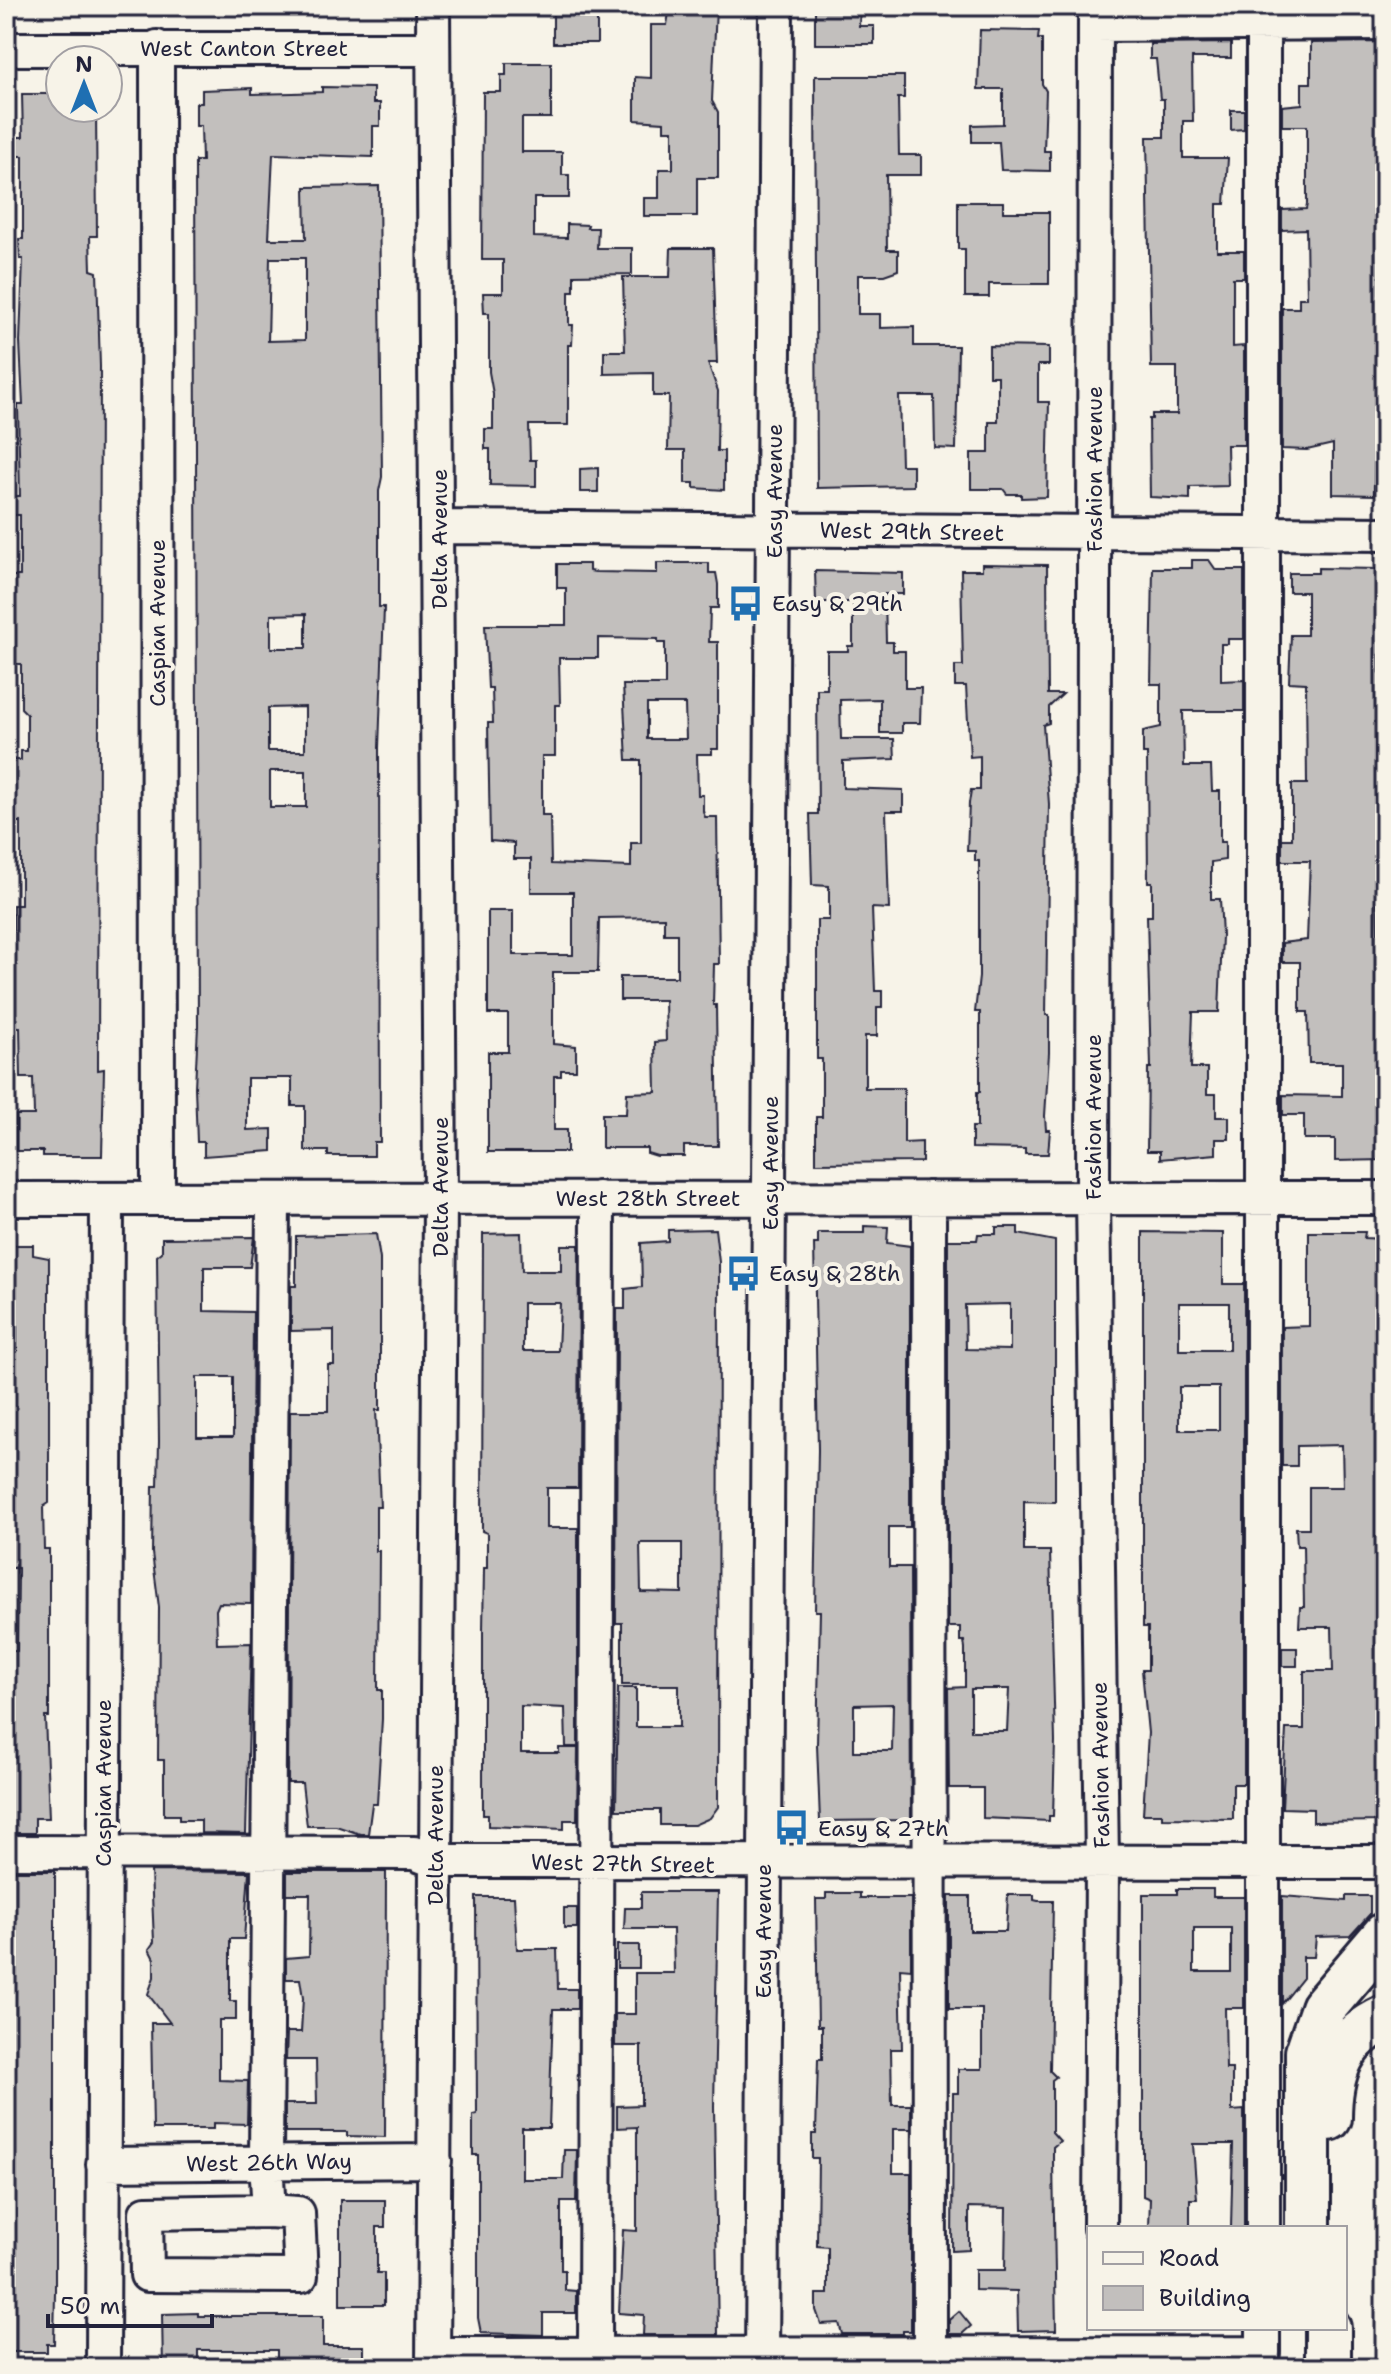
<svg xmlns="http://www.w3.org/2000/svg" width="1391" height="2374" viewBox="0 0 1391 2374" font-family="'Shantell Sans',sans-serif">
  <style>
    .building { fill: #c2bfbd; stroke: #22223b; stroke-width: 2; fill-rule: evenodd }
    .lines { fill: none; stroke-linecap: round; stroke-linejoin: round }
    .minor-casing { stroke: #22223b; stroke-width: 38 }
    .highway-casing { stroke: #22223b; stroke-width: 50 }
    .minor { stroke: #f7f3e8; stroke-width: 32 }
    .highway { stroke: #f7f3e8; stroke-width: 44 }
    .labels { text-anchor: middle; stroke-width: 8; stroke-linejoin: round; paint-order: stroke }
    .street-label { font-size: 22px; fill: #22223b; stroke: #f7f3e8 }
    .poi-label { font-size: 22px; fill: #22223b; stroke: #f7f3e8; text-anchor: start }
  </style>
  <rect width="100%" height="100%" fill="#f7f3e8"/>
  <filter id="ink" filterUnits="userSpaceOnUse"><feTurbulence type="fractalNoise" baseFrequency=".0125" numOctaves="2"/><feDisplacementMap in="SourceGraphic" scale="16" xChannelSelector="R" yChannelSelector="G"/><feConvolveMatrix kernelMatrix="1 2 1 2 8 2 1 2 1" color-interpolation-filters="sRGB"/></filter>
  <g filter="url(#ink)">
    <path class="building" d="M553 6H597V43H553Z
      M670 6H716L712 101 718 112V178H697V216H644V198H659V169H673V130H664V122L635 120V77L651 78V25H667Z
      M815 6H860L859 26H874V44H815Z
      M980 30 1039 31 1038 39H1042V84L1046 91 1044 151H1050V171L1001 170 999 142H972V125L1003 124V89H978Z
      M1379 42 1380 447H1375L1374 495 1333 494V444L1307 450 1282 449V308H1299V298H1307L1306 229 1282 230V210L1306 209 1307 204V126H1282V106L1302 104V83H1311V43Z
      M1231 43V58H1192L1193 121H1183V158H1228L1225 204H1217V251H1244V278H1233V347L1244 346V445H1227L1228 486 1190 487V499L1150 497 1149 419H1152V414H1177V367H1151L1147 137H1164V99H1160L1156 59H1150V44Z
      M506 63H551V118H522V152H562V175H569V198H534V237L567 238V224L588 225 587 228H598L597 248H632V274L574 275V291H569V325H573L572 345H568V425H529L530 460H536V486L490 485V449H485V429H493V394L489 372V313H484L483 293H503V260H482L483 92H501V75H506Z
      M815 76H904V98H898L899 155H921V175H886L887 250H898V270L884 275H858V314H880V328L914 327V346H958L956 449 935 448 934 396H899L901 465H913V486L817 488Z
      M322 87 373 88V103H380V126H373V157L273 154 269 239H306L305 187 379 186 382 477 379 491V607H384L379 748 380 1142H374V1156H328V1151H305V1106H292V1078H247V1130L272 1129V1151L204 1156V1142H197L195 1087 198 1026 195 161H202L201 126H196V103H202V90L252 88V94L293 93 322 92ZM270 258H305V340L268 341ZM306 614V648H271V615ZM305 707V751H268V708ZM270 771H306V807H270Z
      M22 94H60V108H96L97 236H90L91 270 97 272 100 366 98 1070 104 1069 102 1156H43V1151H16V1115H34L33 1078H21L20 1027H9V1008H14L13 905H21V822H13V760H21V751H27V714L21 708V664H6V576H20V515H6V496H20L18 405H23L20 342 23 259H20L19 239H23V156H12V137H23Z
      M1231 110H1244V129L1231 130Z
      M958 202H1003V212H1049V284H989V297H965V249H958Z
      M671 248H713L717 363H708L718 391 717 451H724V490L694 488V483H685V450H668L669 396H653V373L604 374V351H625L623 277H670Z
      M989 346 1049 347V365H1038V402H1049L1047 497 1021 498V494H1007L1003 489H971V453H989V422H998V376H989Z
      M598 468V492H580V469Z
      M1192 560H1209L1216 570H1244V639H1228V644H1221V681L1244 680V711H1183L1184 766H1211L1212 791H1220V842H1225V860L1211 862V899H1220L1222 935 1219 1012H1193L1191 1068H1207V1094H1216V1117H1229V1139H1216V1154L1160 1159V1151H1147L1148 1068H1151L1147 916H1152V882H1148L1147 754H1143V731L1161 727V684H1151L1153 568H1192Z
      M657 563H709V573H716L718 584V608H710L709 642H718V749H712V754H697L698 795H703V811L705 817H717L719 964H714L713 1005H716L718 1146H684V1156H657L647 1153V1148H602V1114H626L627 1093 656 1092 655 1042 666 1041 665 1000H620V977H677V934H664V917L599 918 598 972H553V1044L576 1046V1070H561V1076H554V1130H567V1152H488V1052H508V1014H488V911H513V955H573V892H531V859H514V843L490 841 488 723H493L492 688H488L485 625H566V588H557V564H589V571L595 572 657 573ZM598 638 658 639V643H665V685H623L627 760H641V843H631V867L551 864 550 815H542V756H555V705H560L559 658H598ZM647 704H685L686 739H647Z
      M982 564 1047 565 1048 694H1063L1049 707V723L1043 725 1049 804 1046 1015H1049V1053L1045 1116 1046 1130H1050L1048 1154H1025V1149L972 1148V1127H977V1092H980V1012H975L979 977V861H975V851H967L969 803 971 790H980V756L970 757 966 686H955V666H963L961 570H982Z
      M1318 568 1379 569 1381 851 1380 902H1377L1385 1160 1335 1161V1139H1304V1115H1283V1095L1342 1096V1063H1309L1308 1012H1300V962H1282V943L1307 940 1310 861H1282V839H1292V784H1307L1306 683 1289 682 1291 635H1307V592H1289V573H1318Z
      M815 571 903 573V594H885L886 642H893V651H905V688H921L920 723H902V733H880V699L840 700 841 739H894L895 759 843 761V788L903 790V811H886L889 909 872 908 875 991H882V1008H877V1036H865V1088H904V1143L922 1142V1162L816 1163V1117H822V1059H817V920H829V886L812 885 810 814H818L817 689H827V651H848V646H853V602H816Z
      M864 1226 888 1227 887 1243 910 1246V1527H889V1567H910L911 1820 820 1821 817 1745 820 1611H815L818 1450 814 1244H818V1233H864ZM893 1704 892 1751H854V1705Z
      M996 1227H1018V1234L1055 1241V1502L1024 1501V1551H1050L1055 1741 1053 1816H1049V1821L983 1818V1788H949L948 1688 965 1687V1648L964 1641H960V1627H948V1240H977L978 1234H996ZM1010 1304V1350L966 1349 965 1305ZM971 1689H1009L1007 1731H971Z
      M715 1229 719 1262 718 1807 710 1818 694 1825H660V1810H616L618 1688H636V1727H679V1685H622V1623H616L617 1309H625V1289L642 1287 641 1243 668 1241V1230ZM640 1543H682V1593L641 1592Z
      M1143 1232 1223 1233V1284H1244V1784H1233V1819L1162 1818V1814H1143L1148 1733 1142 1670H1148V1627H1143ZM1179 1303H1229V1350H1179ZM1179 1387H1219V1430H1179Z
      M1309 1232H1365L1364 1238 1384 1239 1385 1567H1381V1601L1382 1648 1385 1651 1381 1685H1385V1821L1313 1822V1809L1282 1808 1286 1729H1304V1671H1333L1332 1627H1299L1300 1607H1304L1303 1546H1297L1296 1528H1309V1487H1343L1342 1445 1297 1446V1466H1282V1327L1309 1326Z
      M521 1233 522 1271H561V1245H579L578 1488H547V1528H578V1747H566L565 1708 521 1706V1753H559V1748H578L577 1820H564V1829L488 1826V1815H483V1631L484 1568H487V1533L482 1531 483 1234ZM523 1303H560L558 1351H523Z
      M376 1234 380 1259V1410H376L380 1507H376V1551H379L378 1690H382V1719L377 1804H372L368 1834H360L336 1826H307L302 1783H288L290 1411H328V1365H334V1330L291 1331V1286H296V1236Z
      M254 1237 250 1267H204V1311L253 1312 251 1604 219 1603 216 1610 217 1644 251 1643 246 1834 201 1833V1820H179V1815H164V1760H158L159 1607 152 1553 153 1486H158L159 1441 157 1256 162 1252V1238ZM197 1377H233V1437H197Z
      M6 1245H33V1255L49 1258V1503L43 1507 44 1549H49V1717H45L49 1818H35V1833H7L6 1826V1738H12V1677H6V1651H17L18 1568H6L7 1351H17V1313H6Z
      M1282 1648H1297V1666H1282Z
      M6 1871H55V2293L54 2344H47V2352H12V2344H6V1944H9Z
      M151 1871 249 1872 244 1939H230V2001H236V2020H219V2080L248 2081 247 2124 213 2123V2129H153L151 2023H170L148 1994 154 1977V1959L149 1949 154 1942Z
      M287 1872H386L385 2137 347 2136V2132H285V2104H317L316 2060H286L287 2032H301L303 1998 300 1979H286V1958L309 1956 310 1894H287Z
      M1177 1889H1213V1897H1244V2008H1225L1226 2069H1232V2111L1244 2110V2228H1231L1233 2144H1193L1197 2199H1190V2228L1149 2227 1150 2199 1143 2196V1894H1177ZM1194 1928H1231V1972H1194Z
      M641 1892H718L714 2107 718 2335H643L644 2315 619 2313 623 2230 637 2231V2127L617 2128V2106L641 2105V2046H615V2014H635V1973H674L673 1929H624L625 1908H641Z
      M826 1893H860V1898H911V1969L900 1968 902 2049H891L892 2105H911V2129H893V2173H911V2331H903V2334H842L839 2323 821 2324 816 2310V2294H828V2247L817 2246 818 2158H812V2134H816L818 2059H822V2026H818L816 1899H826Z
      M1008 1895H1034V1900L1038 1901H1053L1050 2071 1056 2077 1052 2080V2132L1060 2141 1053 2147V2161L1056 2330 1018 2331 1017 2291 975 2290V2270H1005L1006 2208 969 2207V2250L952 2251 953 2093H958V2069H982V2009H949V1896H970V1931H1006Z
      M1282 1896 1346 1901V1896H1370V1914L1350 1936 1316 1937 1314 1957H1303V1978L1282 2004Z
      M476 1897H514L517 1949H557L558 1989H577V2009H553L549 2128H522V2179H563L564 2150H577L576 2201H561V2270H565V2290L576 2291V2313H543V2335L481 2333 478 2318V2155H473V2115L477 2114Z
      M564 1908H577V1928H564Z
      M617 1945H639V1968H617Z
      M340 2200H385V2227H377V2273H384V2305H340Z
      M959 2311 971 2326 962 2334H949V2320Z
      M198 2313V2316H323V2346H364V2368H277V2350H198V2368H163L162 2314Z"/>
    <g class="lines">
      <defs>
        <path id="minor" d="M1095 6 1093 1198 1102 1862 1100 2228
          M1095 25 1385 23
          M157 47 158 1199
          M6 49H433
          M439 527 1385 534
          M929 1198 930 2354
          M6 1199 1385 1198
          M6 1852 414 1853 434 1861 1385 1862
          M103 2164 435 2161
          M269 2211 146 2213 147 2275 301 2276 298 2213 269 2211 266 2162 273 1199
          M1263 2228V24
          M433 2354 1263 2353V2328
          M595 2354 598 1198
          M103 2368 107 1199
          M433 2368 440 1198 433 6
          M762 2368 776 6"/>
        <path id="highway" d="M1329 2118C1329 2073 1341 2038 1385 2018
          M1308 2228V2052L1323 2008 1385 1935
          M1328 2368V2328"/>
      </defs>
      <use href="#minor" class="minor-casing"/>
      <use href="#highway" class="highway-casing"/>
      <use href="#minor" class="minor"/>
      <use href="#highway" class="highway"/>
    </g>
  </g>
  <defs>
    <symbol id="bus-bare" viewBox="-9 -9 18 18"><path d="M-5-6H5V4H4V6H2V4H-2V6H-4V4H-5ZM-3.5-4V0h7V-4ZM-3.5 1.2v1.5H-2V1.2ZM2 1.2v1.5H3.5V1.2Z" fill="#1f6fb2" stroke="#f7f3e8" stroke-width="2.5" paint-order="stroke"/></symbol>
  </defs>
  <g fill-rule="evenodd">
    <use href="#bus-bare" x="720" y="578" width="51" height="51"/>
    <use href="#bus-bare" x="718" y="1248" width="51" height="51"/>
    <use href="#bus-bare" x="766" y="1802" width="51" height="51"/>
  </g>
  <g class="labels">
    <g class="street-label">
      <text x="244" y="56">West Canton Street</text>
      <text transform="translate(1094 469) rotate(-90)" y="8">Fashion Avenue</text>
      <text transform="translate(774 491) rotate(-90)" y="8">Easy Avenue</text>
      <text transform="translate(912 531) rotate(1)" y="8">West 29th Street</text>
      <text transform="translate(439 539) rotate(-90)" y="8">Delta Avenue</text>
      <text transform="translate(157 623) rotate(-90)" y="8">Caspian Avenue</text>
      <text transform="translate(1093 1117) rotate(-90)" y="8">Fashion Avenue</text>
      <text transform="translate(770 1163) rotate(-90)" y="8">Easy Avenue</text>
      <text transform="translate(440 1187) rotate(-90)" y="8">Delta Avenue</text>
      <text x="648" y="1206">West 28th Street</text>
      <text transform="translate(1100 1765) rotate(-91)" y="8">Fashion Avenue</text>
      <text transform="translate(103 1783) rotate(-90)" y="8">Caspian Avenue</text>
      <text transform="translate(435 1835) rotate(-90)" y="8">Delta Avenue</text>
      <text transform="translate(623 1863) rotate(1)" y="8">West 27th Street</text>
      <text transform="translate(763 1931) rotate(-90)" y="8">Easy Avenue</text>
      <text transform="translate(269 2162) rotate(-1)" y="8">West 26th Way</text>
    </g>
    <g class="poi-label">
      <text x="772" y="611">Easy &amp; 29th</text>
      <text x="769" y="1281">Easy &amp; 28th</text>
      <text x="818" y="1836">Easy &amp; 27th</text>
    </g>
  </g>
  <rect width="1391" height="2374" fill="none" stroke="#f7f3e8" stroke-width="32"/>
  <rect x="16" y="16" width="1359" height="2342" fill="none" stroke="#22223b" stroke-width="3" filter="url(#ink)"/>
  <rect x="1087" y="2226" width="260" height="104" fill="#f7f3e8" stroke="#a29fa3" stroke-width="2"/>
  <rect x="1103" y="2252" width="40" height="12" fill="#f7f3e8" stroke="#a29fa3" stroke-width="2"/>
  <text x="1159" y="2266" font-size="24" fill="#22223b">Road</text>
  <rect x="1103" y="2286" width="40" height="24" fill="#c2bfbd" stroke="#a29fa3" stroke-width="2"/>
  <text x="1159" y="2306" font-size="24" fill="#22223b">Building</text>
  <g transform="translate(84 84)"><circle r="38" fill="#f7f3e8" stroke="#a29fa3" stroke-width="2"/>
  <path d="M0-6L14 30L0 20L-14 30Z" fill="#1f6fb2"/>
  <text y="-12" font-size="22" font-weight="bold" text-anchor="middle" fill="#22223b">N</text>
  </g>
  <path d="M48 2314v12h164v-12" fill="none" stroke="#22223b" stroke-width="4"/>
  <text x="60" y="2314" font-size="24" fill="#22223b" stroke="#f7f3e8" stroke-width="6" paint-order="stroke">50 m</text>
</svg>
